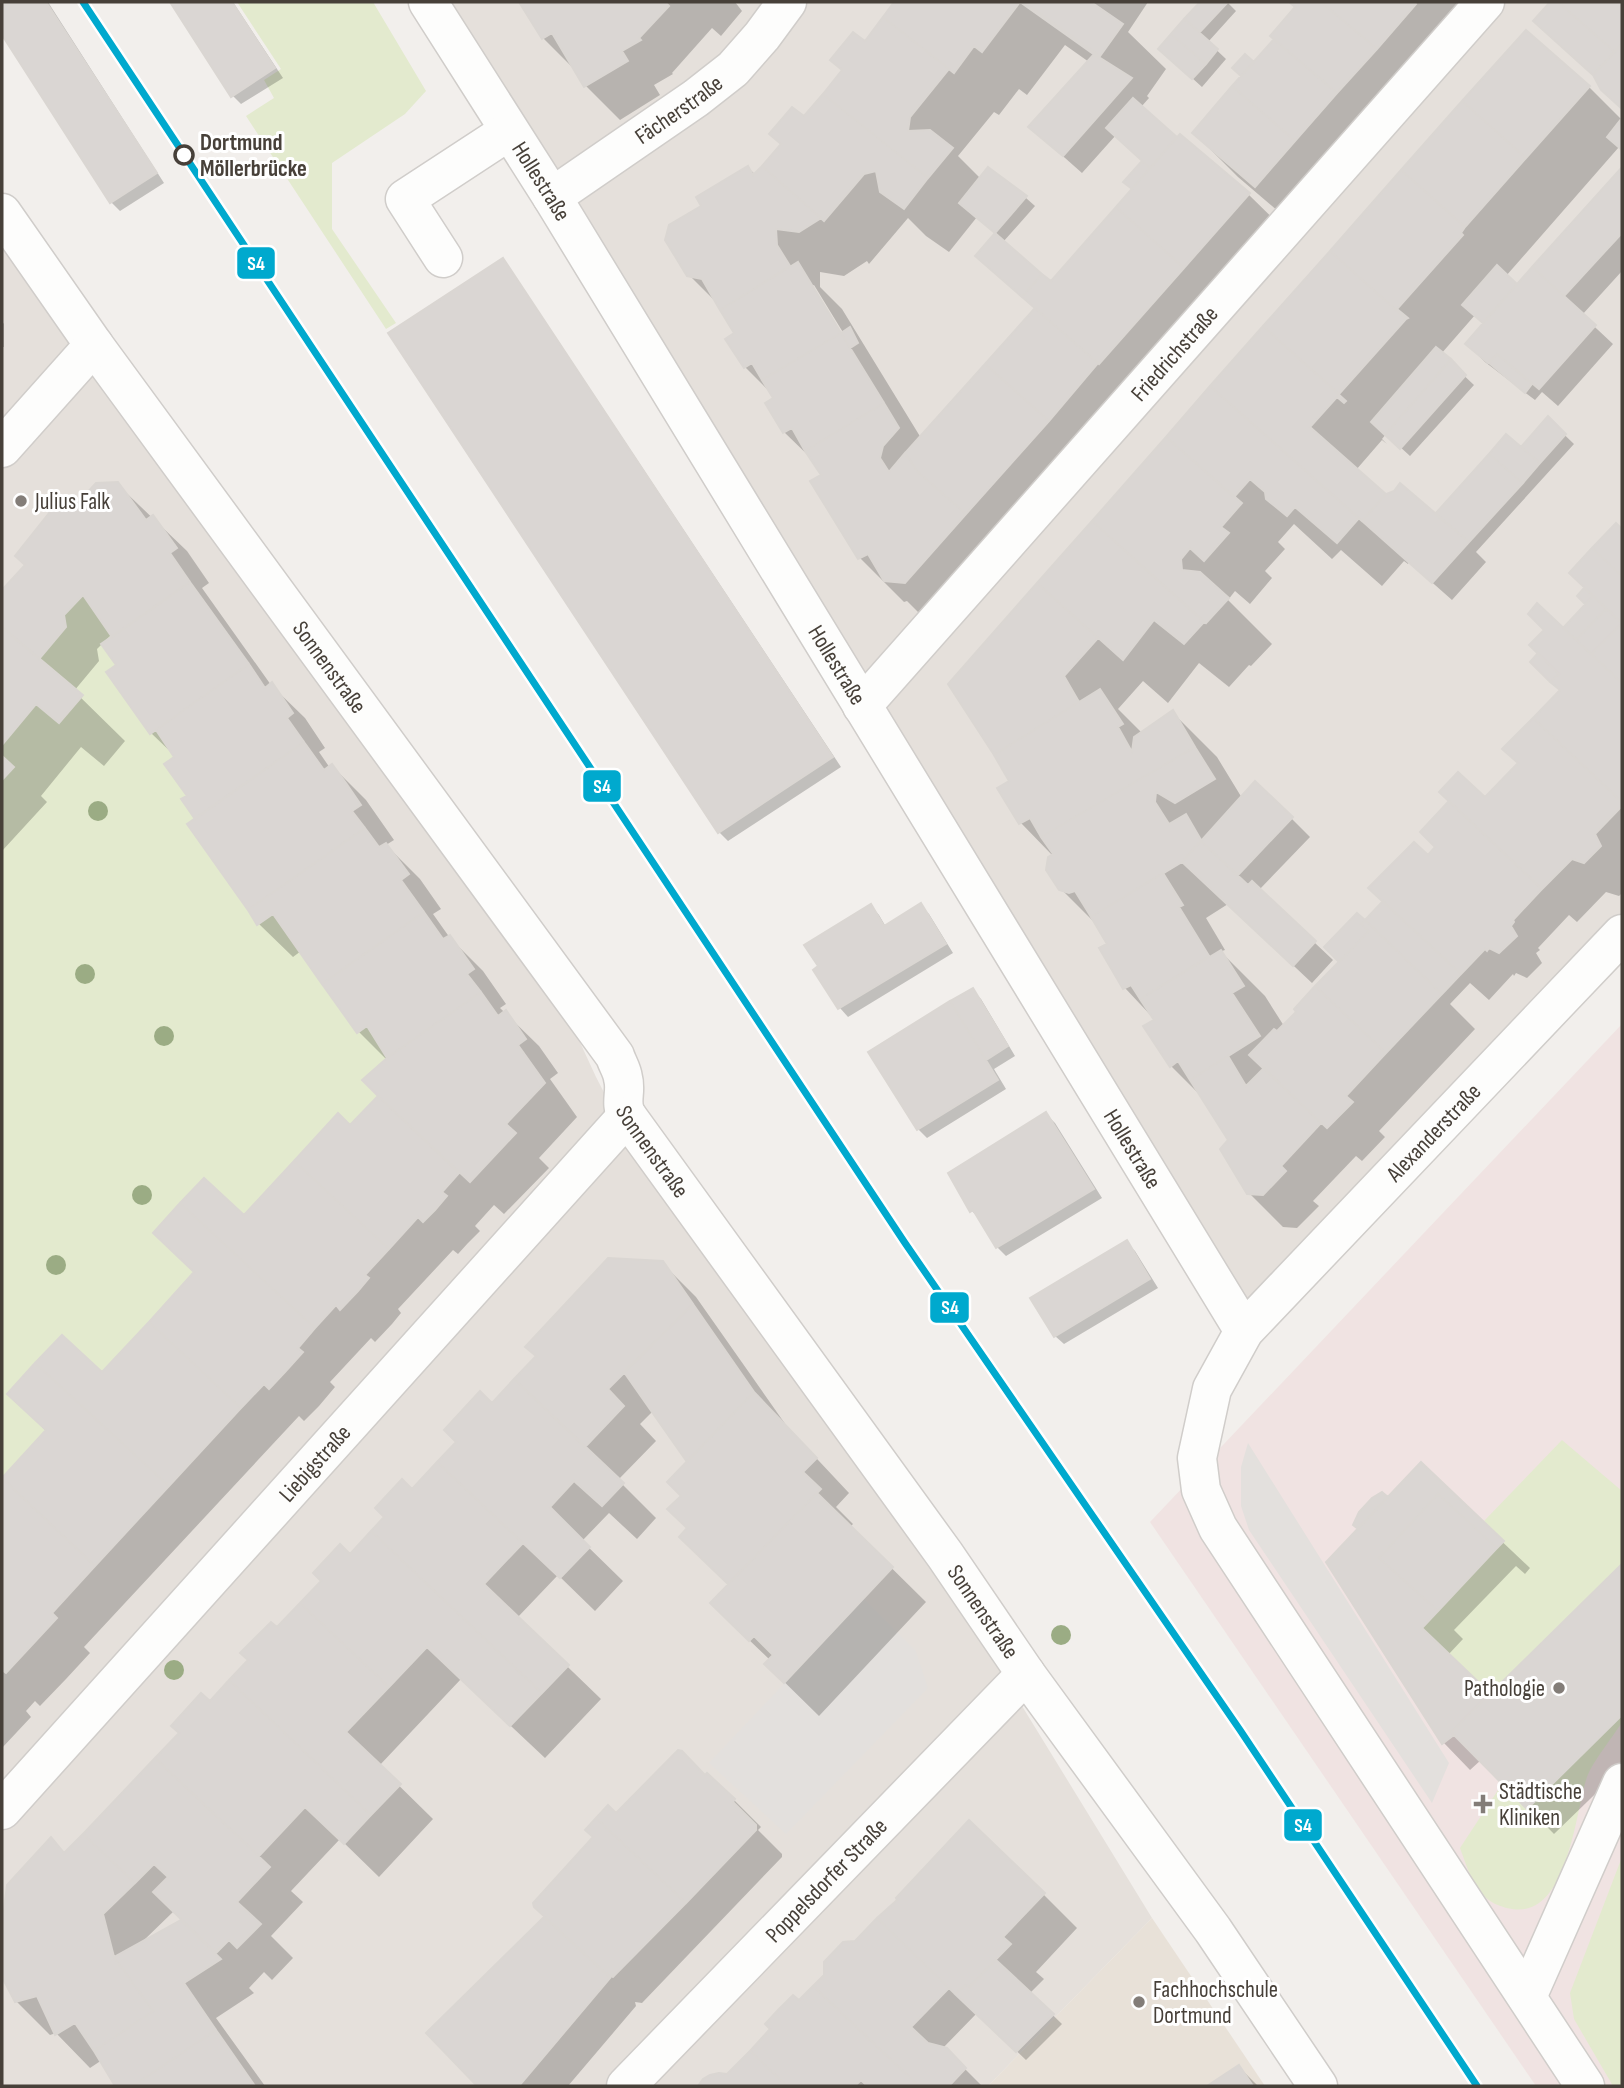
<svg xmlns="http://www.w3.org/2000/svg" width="1624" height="2088" viewBox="0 0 1624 2088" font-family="'Sofia Sans Condensed',sans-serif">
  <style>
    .residential { fill: #e5e0db }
    .education { fill: #e8e1d8 }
    .medical { fill: #f0e3e2 }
    .green { fill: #e3eace }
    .parking { fill: #e3e0dd }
    .shadow { fill: #0003; fill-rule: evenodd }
    .building { fill: #dad6d3; stroke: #dad6d2; stroke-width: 2 }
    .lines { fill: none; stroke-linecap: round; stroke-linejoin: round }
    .minor-casing { stroke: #d0cdca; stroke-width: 41 }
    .minor { stroke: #fdfdfc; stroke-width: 38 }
    .rail-1-casing { stroke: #fff; stroke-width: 12 }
    .rail-1 { stroke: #00a9ce; stroke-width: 7 }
    .tree { fill: #9bac84 }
    .stop-dot { fill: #fff; stroke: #474039; stroke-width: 3.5 }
    .poi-dot { fill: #837d78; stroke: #fff; stroke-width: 2.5 }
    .labels { text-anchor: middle; stroke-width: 6; stroke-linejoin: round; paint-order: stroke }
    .street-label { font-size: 23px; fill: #474039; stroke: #fff }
    .stop-label { font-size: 23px; font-weight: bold; fill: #474039; stroke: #fff; text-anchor: start }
    .poi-label { font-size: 23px; fill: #474039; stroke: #fff; text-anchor: start }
    .line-badge { stroke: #fff; stroke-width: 2.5 }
    .badge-label { font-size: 19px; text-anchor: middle; font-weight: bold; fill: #fff }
  </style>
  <rect width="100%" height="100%" fill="#f2efec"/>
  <path class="residential" d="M444 2H1622V915L1246 1309Z
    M2 233 554 986 596 1077 629 1141 930 1556 1152 1918 988 2086H2Z"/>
  <path class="education" d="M1152 1918 1265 2086H988Z"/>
  <path class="medical" d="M1622 1024V2086H1536L1150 1522Z"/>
  <path class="green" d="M237 2H373L426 91 405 114 332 163V229L396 323 386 329 246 116 274 98 264 80 281 69Z
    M83 595 112 637 116 665 106 673 150 733 156 730 174 757 164 764 187 796 181 800 195 819 187 825 257 924 273 914 357 1033 367 1026 387 1058 362 1080 378 1097 350 1125 337 1114 244 1215 204 1178 153 1234 194 1272 102 1372 61 1335 7 1394 46 1430 2 1478V780L14 767 2 756V745L36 704 59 723 39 659 65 627 64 615Z
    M1562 1440 1622 1491V1564L1490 1693 1422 1628 1504 1541 1484 1521Z
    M1622 1715V1722C1613 1737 1593 1761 1587 1777 1575 1813 1568 1918 1512 1909 1476 1903 1471 1877 1460 1848L1502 1784 1527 1808Z
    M1622 1857V2086H1613L1574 2019 1570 1993Z"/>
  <path class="parking" d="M1248 1443 1449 1763 1432 1803 1249 1530 1241 1506V1467Z
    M864 1599 916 1651 928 1688 786 1834 709 1763Z"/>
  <path class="shadow" d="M2 2H48L164 183 120 211 111 202 2 32Z
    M172 2H233L283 78 241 104 233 96Z
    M521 2H735L742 11 721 36 712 28 672 73 673 74 654 85 660 95 620 120 586 86 578 73 543 38Z
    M896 2H1148L1128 32 1166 69 1147 96 1149 98 1141 107 1178 139 1248 194 1293 238 930 624 907 601 904 602 860 558 823 476 816 463 784 432 776 398 745 367 736 333 719 305 689 275 703 207 748 168 756 175 782 145 771 134 804 118ZM1065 45 1089 62 1030 127 1082 173 1116 135 1144 161 1126 182 1134 190 1051 284 1003 242 1035 206 1026 198 988 170 981 179 958 156 994 112 999 115 1019 89 1027 95ZM977 217 997 234 978 256 1036 309 921 438 842 309 820 287V272L844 276 867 261 869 264 908 218 926 236 949 252ZM814 285 844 334H840L811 286Z
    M1202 2H1227L1236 11 1208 42 1226 59 1202 87 1160 49Z
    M1290 2H1502L1300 230 1238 177 1194 133 1276 40 1297 9Z
    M1552 2H1622V108L1602 88 1595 76 1535 21Z
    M1526 32 1589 87 1622 120V149L1619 147 1506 276 1518 287 1622 169V271L1582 315 1613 344 1558 406 1542 392 1535 400 1485 362 1467 344 1485 324 1475 315 1441 354 1474 385 1410 456 1386 434 1382 439 1387 444 1382 440 1356 470 1385 496 1436 516 1521 449 1548 419 1574 444 1476 552 1486 562 1452 600 1409 562 1408 564 1404 561 1382 586 1341 550 1332 559 1294 524 1278 542 1285 549 1265 571 1272 578 1250 604 1235 591 1228 600 1272 644 1251 666 1249 665 1229 687 1199 663 1168 703 1143 681 1118 709 1142 733 1173 713 1217 757 1242 798 1292 819 1310 837 1259 890 1333 960 1312 983 1228 904 1206 918 1225 950 1222 951 1224 955 1265 996 1284 1026 1341 962 1365 922 1520 764 1562 690 1563 630 1587 604 1579 596 1587 588 1616 525 1622 531V893L1619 896 1606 892 1577 922 1569 915 1538 948 1540 950 1536 953 1542 963 1527 978 1516 973 1514 976 1513 974 1489 1000 1470 983 1450 1004 1475 1029 1379 1131 1385 1137 1362 1161 1356 1156 1313 1201 1319 1206 1297 1228 1283 1227 1249 1193 1230 1141 1202 1097 1171 1066 1156 1021 1125 988 1102 949 1109 945 1099 927 1060 888 1053 856 1021 823 1000 788 1012 782 950 684Z
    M503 261 511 270 841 767 728 841 719 832Z
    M2 321 4 324V347H2Z
    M117 484 187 551 209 583 202 588 271 685 305 718 325 748 319 752 330 768 332 766 366 800 394 840 386 845 420 879 441 909 433 914 450 938 483 971 506 1004 500 1008 539 1046 558 1073 550 1079 577 1117 539 1158 549 1168 504 1214 494 1205 475 1226 480 1231 468 1243 458 1254 453 1250 398 1309 401 1313 392 1324 375 1342 371 1338 330 1382 335 1387 319 1406 304 1421 299 1416 84 1647 90 1653 66 1679 40 1706 35 1701 26 1711 31 1717 2 1748V1480L47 1432 9 1394 102 1375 244 1217 350 1127 380 1097 387 1060 359 1032 301 951 293 957 259 924 197 819 176 757 151 733 119 666 103 643 97 649 99 661 74 691 125 741 104 766 81 747 41 796 47 802 2 851V593L75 509ZM112 634 114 637 103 643Z
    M871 906 879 915 886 927 920 906 929 914 953 953 848 1017 840 1008 815 971Z
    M972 990 981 999 1015 1056 994 1069 1006 1089 927 1138 918 1129 870 1053Z
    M1046 1114 1055 1123 1102 1198 1006 1256 997 1247 981 1220 972 1211Z
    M1126 1243 1135 1251 1158 1288 1064 1344 1055 1336Z
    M662 1263 696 1297 788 1428 849 1493 836 1507 853 1524 850 1527 926 1602 819 1716 766 1664 770 1660 746 1637 730 1585 681 1537 689 1529 683 1496 689 1462 653 1411 640 1424 656 1441 618 1480 656 1518 637 1539 609 1513 582 1541 623 1581 595 1611 558 1575 517 1618 601 1699 545 1758 461 1679 379 1766 433 1819 379 1877 340 1839 291 1891 303 1902 271 1936 293 1958 272 1980 264 1972 249 1988 254 1993 216 2018 265 2086H117L102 2060 90 2068 56 2033 50 2035 16 2001 2 1973V1940L9 1886 51 1839 66 1854 492 1405ZM174 1911 184 1921 143 1943 142 1942Z
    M1421 1465 1530 1568 1525 1574 1516 1566 1454 1630 1463 1639 1448 1655 1490 1696 1622 1567V1768L1554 1834 1481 1760 1470 1770 1444 1743 1328 1562Z
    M706 1778 734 1800 761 1827 758 1830 782 1854V1857L642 2003 635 2002 636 2006 568 2086H480L428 2033 546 1917 616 1815Z
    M1043 1894 1077 1928 1036 1972 1044 1979 1030 1993 1062 2024 1026 2060 977 2013 942 2049 946 2050 982 2086H702L704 2080 728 2076 799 2003Z
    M1239 2067 1258 2086H1210Z"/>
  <path class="building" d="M2 2H46L157 173 110 203 2 35Z
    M170 2H232L275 68 231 97Z
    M519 2H665L669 6 639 38 641 40 622 51 628 61 584 87 552 33 542 39Z
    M894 2H1024L1100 56 1099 58 1020 2 982 52 974 46 954 73 883 17Z
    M1024 2H1091L1123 24 1100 56Z
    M1200 2H1228L1200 32 1184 19Z
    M1289 2H1321L1377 49 1337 93 1270 36 1295 7Z
    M1321 2H1414L1416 4 1377 49Z
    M1550 2H1558L1615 52 1593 75 1533 21Z
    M1558 2H1622V43L1615 52Z
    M883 17 949 69 910 117 908 131 930 130 953 148 928 178 823 94 842 70 830 60 853 32 865 41Z
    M1184 19 1218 49 1206 64 1171 34Z
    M1526 30 1590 86 1526 158 1462 101Z
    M1171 34 1206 64 1192 79 1158 49Z
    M1274 39 1337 93 1295 141 1232 86Z
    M1622 43V109L1601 90 1593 75Z
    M1094 54 1132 78 1063 156 1028 127Z
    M1245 54 1254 62 1241 76 1232 68Z
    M1232 86 1295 141 1255 187 1192 133Z
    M823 94 928 178 904 209 880 192 876 171 864 174 824 221 762 166 781 144 769 134 792 107 804 116Z
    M1133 98 1177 137 1150 168 1106 128Z
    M1462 101 1526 158 1465 227 1401 170Z
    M1622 118V150L1607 137Z
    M1180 134 1250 193 1184 268 1116 207Z
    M1142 161 1150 168 1132 189 1123 182Z
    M748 166 753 175 762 166 821 218 799 232 776 229 777 245 790 266 720 310 702 279 687 276 665 240 669 225 701 206 696 197Z
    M988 167 1027 196 995 233 959 203Z
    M1622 167V233L1564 296 1532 267Z
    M1401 170 1465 227 1461 233 1463 235 1397 309 1408 318 1406 319 1330 251Z
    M1116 207 1184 268 1099 364 1022 297 1042 274 1051 281Z
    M995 233 1042 274 1022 297 975 256Z
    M1330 251 1406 319 1339 394 1263 326Z
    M503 258 833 757 718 833 388 333Z
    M798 262 841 333 762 380 752 363 744 368 725 339 734 333 720 310Z
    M1497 265 1517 284 1483 323 1462 305Z
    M1532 267 1596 325 1539 389 1497 354 1488 363 1465 344Z
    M1035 308 1098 363 1049 421 985 364Z
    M1263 326 1346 401 1344 403 1337 397 1310 427 1386 494 1362 521 1210 386Z
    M850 327 858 343 850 348 841 333Z
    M841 333 884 403 805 451 792 428 783 433 765 403 773 398 762 380Z
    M1436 347 1451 359 1385 435 1371 422Z
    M1497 354 1532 384 1525 393 1489 363Z
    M1451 359 1466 375 1400 449 1385 435Z
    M985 364 1049 421 966 514 918 472 905 453Z
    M1210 386 1359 518 1337 543 1295 507 1287 516 1266 499 1265 492 1250 479 1234 497 1166 437Z
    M884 403 899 428 883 446 880 458 889 472 905 453 918 472 966 514 905 583 884 581 868 554 858 559 810 481 821 475 805 451Z
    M1548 416 1566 434 1540 463 1521 447Z
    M1506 434 1540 463 1523 483 1489 454Z
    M1166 437 1242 503 1221 527 1229 533 1204 561 1190 548 1181 559 1182 570 1200 572 1229 598 1206 623 1092 521Z
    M1489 454 1523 483 1469 542 1435 514Z
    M118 482 146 520 153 515 177 548 170 553 190 582 112 637 83 595 64 615 66 627 39 659 2 627V590L25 565 15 556 61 498 74 507 96 483Z
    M1400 483 1469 542 1432 583 1362 521 1386 494 1394 491Z
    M1092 521 1204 622 1184 644 1154 620 1123 660 1037 583Z
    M1616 523 1622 529V576L1592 548Z
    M1592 548 1622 576V683L1591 654 1622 623 1569 573Z
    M190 582 249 664 150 734 106 672 116 665 101 644Z
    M1037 583 1098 638 1064 676 1079 702 994 755 948 684Z
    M1584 588 1593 596 1585 604 1577 596Z
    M1593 596 1606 609 1576 640 1563 628Z
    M1537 603 1622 683V802L1533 718 1560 690 1550 682 1559 674 1529 645 1544 630 1528 614Z
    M1606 609 1622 623 1591 654 1576 640Z
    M2 627 83 695 59 723 36 704 2 745Z
    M1538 653 1559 674 1550 682 1530 662Z
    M249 664 265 688 272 682 293 713 287 718 304 742 195 819 181 799 187 796 164 764 174 757 156 730Z
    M1100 689 1123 724 1118 727 1132 752 1134 737 1173 710 1195 747 1041 837 1030 818 1019 824 997 788 1009 781 994 755Z
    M1533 718 1622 802V806L1595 834 1601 846 1584 863 1572 859 1542 889 1439 792 1458 772 1485 797 1518 763 1502 749Z
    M304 742 324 770 332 764 346 783 361 805 352 811 365 828 248 910 187 824Z
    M1195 747 1215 779 1175 803 1156 792 1155 802 1169 824 1186 814 1201 840 1182 862 1091 917 1075 891 1069 893 1059 890 1046 870 1048 857 1053 854 1041 837Z
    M2 756 14 767 2 780Z
    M1255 781 1293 817 1238 875 1201 841Z
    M1449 801 1542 889 1513 920 1514 922 1511 926 1517 936 1499 953 1489 948 1487 951 1485 949 1461 974 1368 888 1414 842 1428 855 1435 847 1420 832Z
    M365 828 379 847 386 843 409 874 401 880 424 912 322 984 273 914 257 925 248 910Z
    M1201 841 1248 885 1252 881 1316 941 1293 966 1182 862Z
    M1163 873 1183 905 1179 907 1209 956 1140 999 1131 985 1123 989 1099 948 1107 944 1091 917Z
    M1383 901 1461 974 1442 994 1365 920Z
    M921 903 946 944 838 1009 813 970 818 966 804 945 871 904 884 926Z
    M424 912 443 939 450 935 474 969 467 974 481 992 387 1058 367 1026 357 1033 322 984Z
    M1357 913 1365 920 1361 924 1369 931 1339 962 1324 947Z
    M1365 920 1442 994 1386 1053 1315 986 1369 931 1361 924Z
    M1221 950 1244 986 1232 993 1260 1036 1190 1080 1178 1061 1170 1067 1143 1026 1154 1020 1140 999Z
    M1315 986 1386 1053 1346 1096 1353 1102 1327 1128 1249 1055 1274 1029 1277 1031 1296 1012 1294 1009Z
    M973 988 1008 1046 986 1060 950 1001Z
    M481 992 498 1016 506 1010 526 1039 518 1045 545 1083 506 1124 516 1133 470 1182 378 1096 362 1080 387 1058Z
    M950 1001 998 1080 917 1130 868 1052Z
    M1228 1056 1246 1086 1264 1068 1321 1123 1281 1166 1286 1171 1263 1195 1247 1194 1220 1149 1228 1140 1190 1080Z
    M378 1096 459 1173 442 1192 447 1196 435 1210 423 1222 418 1217 389 1249 294 1161 338 1113 350 1125Z
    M1046 1112 1094 1189 996 1248 973 1210 970 1212 948 1173Z
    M294 1161 389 1249 365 1275 369 1278 358 1291 340 1310 336 1305 315 1328 180 1203 204 1178 244 1215Z
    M180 1203 315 1328 298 1348 303 1352 285 1372 269 1389 264 1384 241 1408 149 1322 194 1272 153 1233Z
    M1127 1240 1150 1279 1054 1337 1030 1298Z
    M608 1258 663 1261 693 1304 608 1389 624 1406 585 1447 514 1379 536 1356 525 1347Z
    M693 1304 754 1392 687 1462 624 1372Z
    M149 1322 241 1408 169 1486 35 1363 62 1335 102 1372Z
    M35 1363 169 1486 95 1566 2 1478 46 1430 7 1394Z
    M514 1379 624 1483 602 1506 574 1481 550 1507 590 1547 560 1578 437 1462 456 1442 444 1430 480 1391 492 1403Z
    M754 1392 817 1458 803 1472 821 1489 728 1584 679 1537 687 1528 667 1509 681 1496 667 1482Z
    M437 1462 523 1543 484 1584 569 1665 542 1693 371 1531 384 1517 375 1508 402 1479 412 1489Z
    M1421 1462 1504 1541 1497 1548 1438 1494 1379 1558 1438 1611 1422 1628 1490 1693 1451 1732 1454 1735 1442 1744 1326 1562Z
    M2 1478 95 1566 52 1613 57 1618 6 1673 2 1670Z
    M1382 1492 1388 1497 1358 1529 1353 1525 1359 1512 1372 1498Z
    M817 1493 893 1567 784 1683 764 1664 773 1655 754 1636 749 1641 710 1603Z
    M1438 1494 1497 1548 1438 1611 1379 1558Z
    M371 1531 542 1693 510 1726 427 1647 389 1687 300 1603 321 1581 313 1573 340 1544 350 1554Z
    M1622 1564V1715L1527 1809 1451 1732Z
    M300 1603 389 1687 346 1732 401 1784 371 1815 229 1680 248 1660 240 1653 271 1622 277 1627Z
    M229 1680 371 1815 344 1844 305 1807 259 1856 155 1758 179 1733 171 1726 201 1693 210 1701Z
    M678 1750 682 1751 705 1775 707 1773 735 1799 733 1802 756 1825V1830L686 1903 596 1818 608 1805 616 1813Z
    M155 1758 270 1867 237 1902 261 1924 237 1948 229 1940 216 1953 153 1892 168 1877 154 1864 135 1883 83 1834Z
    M596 1818 686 1903 613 1977 609 1976 534 1907 533 1903 593 1837 585 1830Z
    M969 1820 1045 1893 1003 1937 1011 1944 969 1987 966 1985 955 1994 877 1918 897 1900 896 1898Z
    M83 1834 135 1883 103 1914 114 1957 153 2011 94 2051 75 2023 55 2035 37 1996 15 2002 2 1977V1926L7 1885 51 1837 64 1853Z
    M544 1917 610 1978 519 2086H477L426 2033Z
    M877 1918 949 1988 911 2027 928 2043 947 2048 966 2068 949 2086H919L813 1986 824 1975V1962L843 1942 855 1941Z
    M181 1920 221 1959 184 1983 216 2030 133 2086H115L94 2051 153 2011 114 1957Z
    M996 1960 1054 2014 1016 2052 955 1994 966 1985 969 1987Z
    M813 1986 919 2086H867L861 2080 855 2086H787L750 2051 770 2029 765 2024 778 2010 793 1995 799 2000Z
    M216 2030 255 2086H133Z
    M750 2051 787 2086H698L703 2079 710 2075 719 2073 727 2074Z
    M1239 2065 1253 2086H1207Z"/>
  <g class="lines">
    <defs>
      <g id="minor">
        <path id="s1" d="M428 2 552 197 1244 1331"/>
        <path id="s2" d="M552 197 696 98 733 69 762 36 787 2"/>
        <path id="s3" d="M2 213 94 345 615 1056C617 1063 622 1070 623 1078 627 1092 619 1103 627 1116L945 1555 1026 1674 1213 1930 1318 2086"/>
        <path d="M443 258 405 199 509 131"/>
        <path d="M2 448 94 345"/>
        <path id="s4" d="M862 706 1485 2"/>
        <path id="s5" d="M2 1810 627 1116"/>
        <path d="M1527 1997 1622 1783"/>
        <path id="s6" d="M626 2086 1026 1674"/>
        <path id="s7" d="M1585 2086 1218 1528 1201 1490 1197 1458 1212 1389 1244 1331 1622 934"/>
      </g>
    </defs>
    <use href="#minor" class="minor-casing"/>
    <use href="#minor" class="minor"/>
    <defs>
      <path id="rail-1" d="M83 2 905 1243 1240 1730 1477 2086"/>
    </defs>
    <use href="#rail-1" class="rail-1-casing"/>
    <use href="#rail-1" class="rail-1"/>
  </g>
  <g class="tree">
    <circle cx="98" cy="811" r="10"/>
    <circle cx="85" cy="974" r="10"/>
    <circle cx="164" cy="1036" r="10"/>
    <circle cx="142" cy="1195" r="10"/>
    <circle cx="56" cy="1265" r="10"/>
    <circle cx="1061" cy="1635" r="10"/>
    <circle cx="174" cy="1670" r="10"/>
  </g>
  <circle class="stop-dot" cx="184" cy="155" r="9"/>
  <g class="poi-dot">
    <circle cx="21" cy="501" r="7"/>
    <circle cx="1559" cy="1688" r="7"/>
    <path d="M1479.5 1793.5h7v7h7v7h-7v7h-7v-7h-7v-7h7z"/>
    <circle cx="1139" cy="2002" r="7"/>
  </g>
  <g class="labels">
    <g class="street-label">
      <text dy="8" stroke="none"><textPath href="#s2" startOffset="154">Fächerstraße</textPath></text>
      <text dy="8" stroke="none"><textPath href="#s1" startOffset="212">Hollestraße</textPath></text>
      <text dy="8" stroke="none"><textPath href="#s4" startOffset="471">Friedrichstraße</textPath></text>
      <text dy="8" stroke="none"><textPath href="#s1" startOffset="779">Hollestraße</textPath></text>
      <text dy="8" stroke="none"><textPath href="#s3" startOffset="560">Sonnenstraße</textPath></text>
      <text dy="8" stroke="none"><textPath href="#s7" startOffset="1153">Alexanderstraße</textPath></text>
      <text dy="8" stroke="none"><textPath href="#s3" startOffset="1148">Sonnenstraße</textPath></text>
      <text dy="8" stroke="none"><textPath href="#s1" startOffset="1346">Hollestraße</textPath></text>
      <text dy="8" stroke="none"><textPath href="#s5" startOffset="467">Liebigstraße</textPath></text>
      <text dy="8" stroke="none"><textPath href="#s3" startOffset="1715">Sonnenstraße</textPath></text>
      <text dy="8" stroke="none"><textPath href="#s6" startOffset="287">Poppelsdorfer Straße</textPath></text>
    </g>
    <g class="stop-label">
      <text x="200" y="150">Dortmund<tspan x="200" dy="26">Möllerbrücke</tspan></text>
    </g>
    <g class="poi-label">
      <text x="35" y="509">Julius Falk</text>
      <text x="1545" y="1696" text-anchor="end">Pathologie</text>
      <text x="1499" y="1799">Städtische<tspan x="1499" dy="26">Kliniken</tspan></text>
      <text x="1153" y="1997">Fachhochschule<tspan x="1153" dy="26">Dortmund</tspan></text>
    </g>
  </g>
  <g class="line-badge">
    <rect x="236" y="246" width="40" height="34" rx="7" fill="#00a9ce"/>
    <rect x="582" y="769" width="40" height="34" rx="7" fill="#00a9ce"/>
    <rect x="929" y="1291" width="41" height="33" rx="7" fill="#00a9ce"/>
    <rect x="1283" y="1808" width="40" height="34" rx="7" fill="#00a9ce"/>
  </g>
  <g class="badge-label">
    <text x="256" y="270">S4</text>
    <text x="602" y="793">S4</text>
    <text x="950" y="1314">S4</text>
    <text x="1303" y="1832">S4</text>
  </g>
  <rect width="1624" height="2088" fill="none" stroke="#474039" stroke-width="7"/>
</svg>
